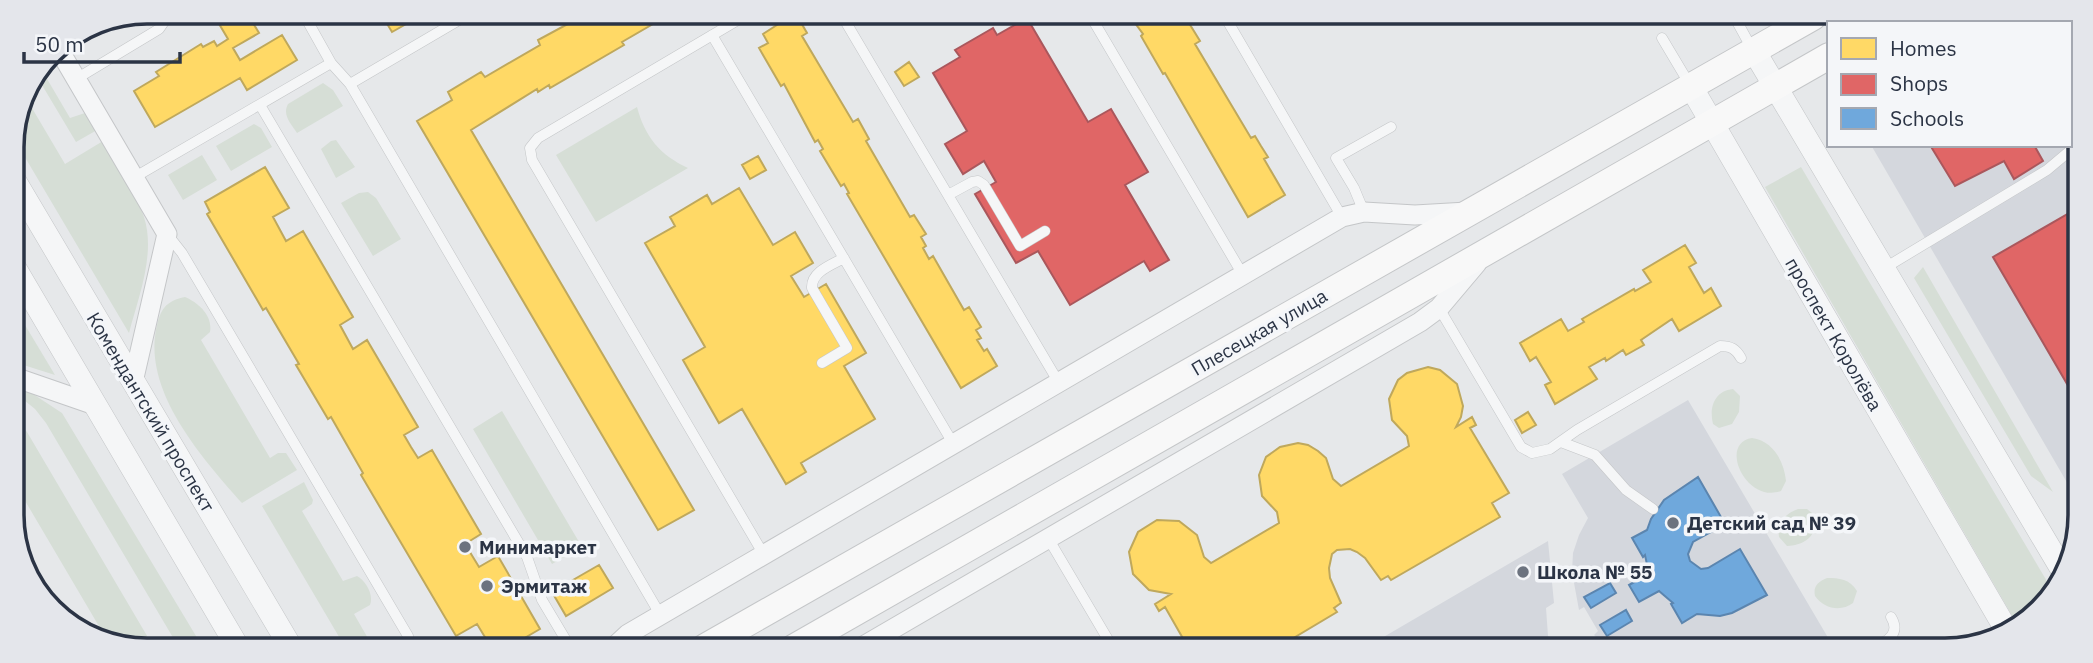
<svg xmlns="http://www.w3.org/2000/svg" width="2093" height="663" viewBox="0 0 2093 663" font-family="'IBM Plex Sans',sans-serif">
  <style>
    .built { fill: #d4d7dd }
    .green { fill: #d6ded6 }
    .homes { fill: #ffd966; stroke: #bfa85c; stroke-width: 2 }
    .shops { fill: #e06666; stroke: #aa575c; stroke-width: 2 }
    .schools { fill: #6fa8dc; stroke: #5b85af; stroke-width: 2 }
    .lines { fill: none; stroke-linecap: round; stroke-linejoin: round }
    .service-casing { stroke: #c4c6c8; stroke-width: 11 }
    .minor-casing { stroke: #c4c6c8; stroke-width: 21 }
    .tertiary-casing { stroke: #c4c6c8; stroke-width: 24 }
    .secondary-casing { stroke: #c4c6c8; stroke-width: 28 }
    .service { stroke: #f5f6f7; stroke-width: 10 }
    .minor { stroke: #f5f6f7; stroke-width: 19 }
    .tertiary { stroke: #f5f6f7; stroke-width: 23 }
    .secondary { stroke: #f8f8f8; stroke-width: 26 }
    .poi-dot { fill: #6c737f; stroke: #f4f6f9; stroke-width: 2.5 }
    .labels { text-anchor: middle; stroke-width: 7; stroke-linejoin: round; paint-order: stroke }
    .street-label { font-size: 19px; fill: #2b3445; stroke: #f4f6f9 }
    .poi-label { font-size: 19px; font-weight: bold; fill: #2b3445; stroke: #f4f6f9; text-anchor: start }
    .rim { fill: none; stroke: #2b3445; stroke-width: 3.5 }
  </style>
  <rect width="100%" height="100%" fill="#e6e8ea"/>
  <path class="built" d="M2070 105 2078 121 2076 498 1871 145H2070Z
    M1688 400 1830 641 1814 650H1610L1594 635 1598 631 1584 607 1579 610 1572 572 1573 553 1579 535 1588 518 1562 474Z
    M1548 541 1554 603 1546 608 1548 636 1556 650 1363 649Z"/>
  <path class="green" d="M43 72 70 118 85 113 97 130 76 142 39 80Z
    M323 83 333 90 343 106 297 133C291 124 282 115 288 104Z
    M29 103 65 164 103 141C117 166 135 191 144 217 156 254 138 298 129 333L13 137Z
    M637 107C645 137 660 155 688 168L596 222 556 155Z
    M254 124 261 128 272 147 231 171 216 146Z
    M336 140 355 167 336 178 321 149 331 141Z
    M202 155 217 180 183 200 168 175Z
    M1801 167 2051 588 2028 623 2018 626 1765 187Z
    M368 192 376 198 401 239 373 256 341 203 359 193Z
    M1923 267 2053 492 2031 476 1914 278Z
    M185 297C199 303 213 316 210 332L201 340 270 458 278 453H286L297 470 242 503C203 459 144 393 156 330 160 310 165 301 185 297Z
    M13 305 55 375 14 362Z
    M14 388 33 394 62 413 202 646H178L46 423 35 409 14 392Z
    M1733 389 1740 396 1739 412 1732 424 1719 428 1713 424C1709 408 1714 391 1733 389Z
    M502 411 582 547 552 564 473 429Z
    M14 418 27 432 153 646 110 645 14 482Z
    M1752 438C1773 441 1784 461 1786 481L1781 491C1746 504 1718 443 1752 438Z
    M304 482 313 500 312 504 302 511 343 581 357 576C366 581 374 595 370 605L354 614 373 647H345L262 506Z
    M1798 509H1807L1812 513C1822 532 1806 546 1787 546L1779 537C1777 522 1785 514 1798 509Z
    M1827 578C1839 578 1850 579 1857 591L1853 603C1841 612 1824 609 1815 596 1813 586 1818 582 1827 578Z"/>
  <path class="homes" d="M212 12 261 13 263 16 253 23 259 33 233 48 240 60 282 35 297 60 247 90 240 78 155 127 134 91 159 76 156 72 201 44 203 47 214 41 217 46 228 39Z
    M391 13H401L408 23 392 32 383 17Z
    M588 13 677 14 662 22 660 20 622 42 624 45 550 88 549 85 538 92 537 89 471 130 694 510 658 530 417 121 452 100 448 92 481 72 485 77 540 45 538 40Z
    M794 14H796L807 33 802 36 853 122 858 119 869 139 866 141 910 217 914 215 926 234 921 237 926 246 923 248 929 259 933 256 964 310 969 307 981 327 976 330 981 338 977 340 984 351 987 349 997 366 961 388 847 194 849 193 844 184 841 186 820 151 823 149 818 140 815 142 784 84 781 86 759 48 768 43 763 34Z
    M1129 15H1178L1180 18 1184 15 1200 41 1195 44 1251 138 1255 136 1261 146 1268 157 1264 159 1285 195 1248 217 1165 73 1163 74 1141 36 1143 34Z
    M909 62 919 77 904 86 895 72Z
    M758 156 766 170 750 179 742 165Z
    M265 167 289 208 273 217 286 241 303 231 353 317 340 325 353 349 367 340 418 427 404 435 411 447 418 458 432 450 481 534 465 544 479 567 498 556 540 629 509 647H491L477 624 456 636 361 475 363 473 331 417 328 419 296 365 299 364 266 308 263 310 207 214 210 212 205 202Z
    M739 188 773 245 795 232 813 263 791 276 804 297 826 284 866 353 844 366 875 419 801 463 806 472 786 484 742 409 719 423 683 360 705 347 645 243 675 226 670 217 707 195 712 204Z
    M1685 245 1696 263 1689 267 1704 293 1711 288 1721 306 1679 331 1672 319 1641 340 1644 345 1626 355 1623 350 1606 361 1605 358 1589 367 1597 379 1555 404 1545 385 1551 382 1536 357 1530 361 1520 343 1561 319 1568 331 1584 322 1582 319 1634 289 1635 291 1651 282 1643 270Z
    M1428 367 1440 370 1457 384 1463 406 1461 417 1456 427 1472 417 1476 425 1470 428 1509 493 1492 503 1500 517 1391 580 1388 576 1381 580 1365 558 1357 552 1350 549 1337 550 1332 554 1329 568 1330 578 1341 603 1334 608 1337 612 1275 649H1189L1165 607 1159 611 1155 604 1171 594 1149 590 1133 574 1129 552 1138 532 1157 520 1179 521 1197 535 1204 557 1211 563 1279 523 1277 512 1262 496 1259 475 1266 457 1280 447 1298 443 1308 445 1318 451 1326 458 1333 479 1341 486 1409 446 1407 436 1392 420 1389 399 1398 380 1407 373Z
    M1528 412 1536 425 1522 433 1515 420Z
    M599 565 613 588 566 616 552 592Z"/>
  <path class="shops" d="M1027 18 1088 122 1111 109 1148 172 1125 185 1169 260 1150 271 1144 261 1070 305 1038 251 1016 263 975 194 996 182 984 161 963 174 945 144 967 131 933 73 960 57 955 50 993 28 997 35Z
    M1930 145H2034L2043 161 2014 179 2004 161 1955 186Z
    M2078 208 2077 401 1993 257Z"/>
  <path class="schools" d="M1698 477 1725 524 1693 542 1688 554 1690 561 1701 569 1708 568 1740 549 1767 595 1732 613 1720 616 1697 614 1682 623 1671 604 1673 603 1659 591 1639 602 1629 585 1649 574 1645 555 1643 557 1632 538 1647 530 1651 519 1664 500Z
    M1610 583 1616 593 1591 608 1584 597Z
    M1626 610 1632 621 1607 636 1600 625Z"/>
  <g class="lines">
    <defs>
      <path id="service" d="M303 13 331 63
        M748 14 538 138 530 148 532 160 764 555
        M841 14 1059 383
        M1090 15 1243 275
        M1224 15 1342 217
        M1734 16 1752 49
        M712 35 954 445
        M1662 38 1690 85
        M76 79 159 29 166 19V12
        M350 84 471 13
        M260 105 527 557 542 600 570 647
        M135 177 331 63 350 84 661 616
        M948 195 972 182 978 181 984 185 1020 246 1045 231
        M1364 212 1354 188 1336 158 1391 127
        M167 234 182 253 408 636
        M1883 269 2047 170 2072 149
        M1439 308 1521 447 1532 453 1550 449 1577 430 1720 346C1731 346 1736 349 1741 358
        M822 363 847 348 812 288C811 272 831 265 844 258
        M1561 442 1595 455 1626 490 1653 509
        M1048 538 1113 648
        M1871 650C1885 642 1902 635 1891 617"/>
      <path id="minor" d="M58 48 167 234 133 382
        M14 377 95 405
        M614 647 628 634 1342 217 1364 212 1415 215 1467 212
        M860 648 1420 322 1439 308 1477 263"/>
      <path id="tertiary" d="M1753 49 2063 571
        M1690 85 2007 631
        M13 178 290 646
        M13 265 237 646"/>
      <path id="secondary" d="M1884 23 1894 17
        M705 647 1813 17
        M793 648 1829 56"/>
    </defs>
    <use href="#service" class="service-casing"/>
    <use href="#minor" class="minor-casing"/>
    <use href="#tertiary" class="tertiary-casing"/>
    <use href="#secondary" class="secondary-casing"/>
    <use href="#service" class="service"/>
    <use href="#minor" class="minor"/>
    <use href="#tertiary" class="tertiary"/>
    <use href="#secondary" class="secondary"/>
  </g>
  <g class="poi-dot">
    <circle cx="1673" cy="523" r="7"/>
    <circle cx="465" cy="547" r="7"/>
    <circle cx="1523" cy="572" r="7"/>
    <circle cx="487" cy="586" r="7"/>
  </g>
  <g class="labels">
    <g class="street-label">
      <text transform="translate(1259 332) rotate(-30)" y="7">Плесецкая улица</text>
      <text transform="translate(1834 334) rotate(60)" y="7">проспект Королёва</text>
      <text transform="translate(151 412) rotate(59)" y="7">Комендантский проспект</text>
    </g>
    <g class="poi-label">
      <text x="1687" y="530">Детский сад № 39</text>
      <text x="479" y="554">Минимаркет</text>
      <text x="1537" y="579">Школа № 55</text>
      <text x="501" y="593">Эрмитаж</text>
    </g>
  </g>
  <path d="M0 0H2093V663H0ZM147 24H1945A123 123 0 0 1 2068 147V515A123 123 0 0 1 1945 638H147A123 123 0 0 1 24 515V147A123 123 0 0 1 147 24Z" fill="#e4e6eb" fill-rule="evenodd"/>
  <path class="rim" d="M147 24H1945A123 123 0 0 1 2068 147V515A123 123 0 0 1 1945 638H147A123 123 0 0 1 24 515V147A123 123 0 0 1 147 24Z"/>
  <rect x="1827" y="21" width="245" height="126" fill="#f4f6f9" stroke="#a4a8b1" stroke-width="2"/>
  <rect x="1841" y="38" width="35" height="21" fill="#ffd966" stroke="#a4a8b1" stroke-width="2"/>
  <text x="1890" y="56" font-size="21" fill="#2b3445">Homes</text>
  <rect x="1841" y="74" width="35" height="21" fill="#e06666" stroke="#a4a8b1" stroke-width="2"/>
  <text x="1890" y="91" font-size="21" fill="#2b3445">Shops</text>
  <rect x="1841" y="108" width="35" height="21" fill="#6fa8dc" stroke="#a4a8b1" stroke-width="2"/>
  <text x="1890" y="126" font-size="21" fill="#2b3445">Schools</text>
  <path d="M24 52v10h156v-10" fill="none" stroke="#2b3445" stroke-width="3.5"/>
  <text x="35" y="52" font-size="21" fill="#2b3445" stroke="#f4f6f9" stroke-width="5" paint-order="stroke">50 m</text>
</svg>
